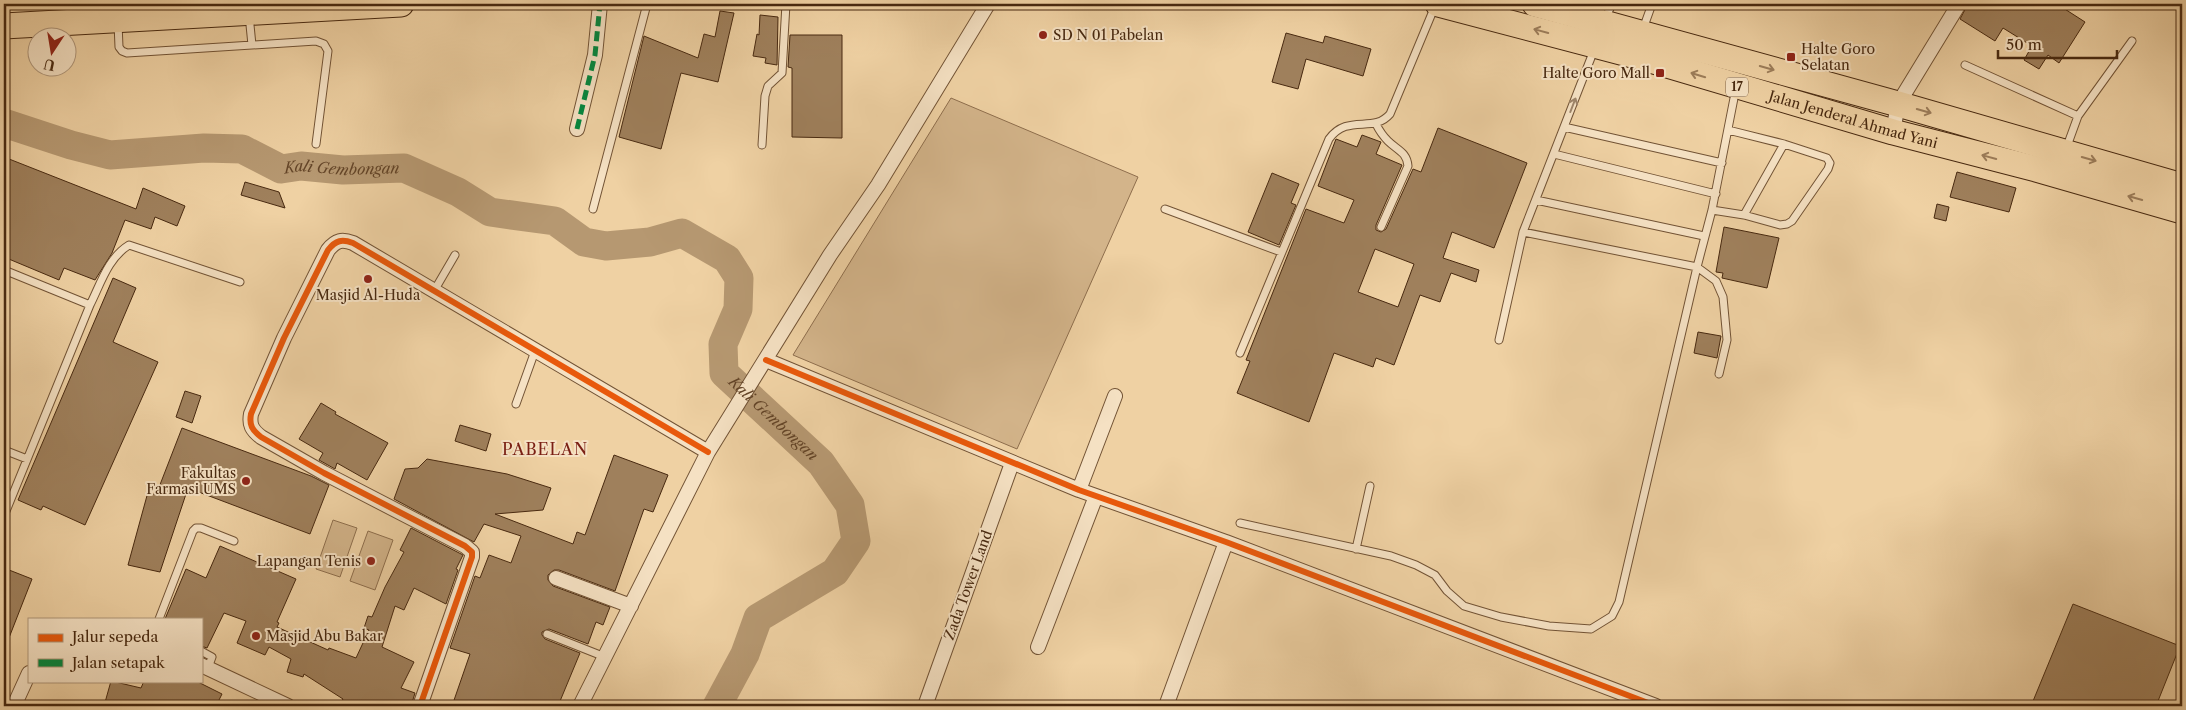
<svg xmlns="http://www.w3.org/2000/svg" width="2186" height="710" viewBox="0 0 2186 710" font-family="'Libre Caslon Text',serif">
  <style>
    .green { fill: #d3b48a; stroke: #8e6e4d }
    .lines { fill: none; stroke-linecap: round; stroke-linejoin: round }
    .river { stroke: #b69871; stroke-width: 29 }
    .building { fill: #9f805c; stroke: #482910; fill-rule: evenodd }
    .lane-casing { stroke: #725335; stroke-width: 9 }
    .street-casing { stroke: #725335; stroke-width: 16 }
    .highway-casing { stroke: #482910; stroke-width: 27 }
    .lane { stroke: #f5e1c3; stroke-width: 7 }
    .street { stroke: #f5e1c3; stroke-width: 14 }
    .highway { stroke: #efd1a3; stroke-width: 25 }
    .quiet { stroke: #00873e; stroke-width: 5; stroke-dasharray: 10 5; stroke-linecap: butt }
    .cycleway-casing { stroke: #f5e1c3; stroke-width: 9 }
    .cycleway { stroke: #e8590c; stroke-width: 6 }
    .oneway { stroke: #9c7d5a }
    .oneway2 { stroke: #9e856a }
    .poi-dot { fill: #8f2418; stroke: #f5e1c3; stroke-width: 2 }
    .labels { text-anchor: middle; stroke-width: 4; stroke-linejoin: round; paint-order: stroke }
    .shield { fill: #f5e1c3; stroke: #7c6046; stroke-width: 1 }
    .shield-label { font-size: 12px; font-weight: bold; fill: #482910 }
    .poi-label { font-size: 14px; fill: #482910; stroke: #f5e1c3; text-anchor: start }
    .street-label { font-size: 14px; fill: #482910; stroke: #f5e1c3 }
    .water-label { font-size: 15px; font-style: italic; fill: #644528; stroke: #f5e1c3 }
    .quarter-label { font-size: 16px; letter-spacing: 1px; fill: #7a1f14; stroke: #f5e1c3 }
  </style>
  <rect width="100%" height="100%" fill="#efd1a3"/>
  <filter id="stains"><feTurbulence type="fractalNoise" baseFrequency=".004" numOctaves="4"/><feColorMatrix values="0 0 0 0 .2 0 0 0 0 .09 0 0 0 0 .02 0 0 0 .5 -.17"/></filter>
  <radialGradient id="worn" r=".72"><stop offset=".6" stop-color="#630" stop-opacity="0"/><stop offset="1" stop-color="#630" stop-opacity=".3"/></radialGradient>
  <path class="green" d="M951 98 1138 177 1017 449 793 355Z
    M333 520 357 528 340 577 316 569Z
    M368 531 393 540 375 590 350 581Z"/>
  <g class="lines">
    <path class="river" id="s1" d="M4 123 71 145 110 155 204 148 242 149 281 169 301 166 343 170 404 168 458 192 490 212 555 221 584 242 606 246 650 242 682 233 727 259 739 278 738 309 723 344 724 373 821 463 850 505 856 541 835 572 758 618 745 654 717 706"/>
  </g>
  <path class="building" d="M1968 4H2057L2085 22 2059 63 2048 55 2039 69 2024 60 2032 46 2003 28 1995 41 1960 19Z
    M720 11 734 13 718 82 681 73 661 149 619 137 644 36 698 58 704 34 715 37Z
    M760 15 778 17 777 65 765 63 766 58 753 56 757 34 759 35Z
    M1286 33 1323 43 1325 36 1371 49 1363 76 1306 59 1298 89 1272 82Z
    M790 35H842V138L792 137V68L788 67Z
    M1438 128 1527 163 1494 248 1452 232 1443 258 1479 270 1476 282 1451 273 1440 302 1420 295 1394 365 1376 358 1373 367 1334 353 1309 422 1237 393 1250 361 1246 360 1306 209 1344 223 1354 200 1318 186 1336 139 1357 147 1362 135 1381 142 1376 154 1402 165 1376 225V230L1381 232 1386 229 1413 169 1421 172ZM1375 249 1414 264 1398 307 1358 292Z
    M4 157 136 209 143 188 185 206 177 226 155 217 151 229 125 220 112 253 95 280 64 268 59 280 4 257Z
    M1957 172 2016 188 2009 212 1950 197Z
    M1272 173 1299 184 1291 203 1296 205 1279 245 1248 232Z
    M245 182 279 192 285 208 241 195Z
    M1937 204 1949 207 1946 221 1934 218Z
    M1724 227 1779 238 1767 288 1722 278 1723 273 1716 272Z
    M113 278 136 288 113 342 158 362 85 525 43 506 41 510 18 500Z
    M1698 332 1721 336 1717 358 1694 353Z
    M185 391 201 396 192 423 176 417Z
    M321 403 336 412 335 414 388 443 367 480 337 463 335 469 319 460 323 453 299 439Z
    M460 425 491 434 486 451 455 441Z
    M182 428 311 476 329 485 310 534 188 488 160 572 128 565 148 492 156 495Z
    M614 455 668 475 653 512 644 509 615 591 559 570H554L548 575V580L553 586 610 607 603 625 596 622 588 644 549 629 542 632V635L545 639 580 653 558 706H452L470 654 450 648 475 576 480 578 489 555 511 563 521 536 484 524 474 542 394 499 405 469 418 468 427 459 507 474 551 488 543 510 495 514 573 544 577 532 585 535Z
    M411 528 463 555 456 569 458 570 446 604 414 588 404 610 395 606 382 647 414 662 401 688 415 693 411 706H339L343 699 304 674 303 677 287 672 291 659 269 647 265 655 237 643 246 621 224 613 207 648 201 646V619H165L186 569 206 578 220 546 296 579 277 622 279 623 277 627 328 650 329 648 356 658 369 630 364 628 368 616 372 617 385 587 404 552 400 550Z
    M4 568 32 579 5 648H4Z
    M2073 604 2180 646 2156 706H2031Z
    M111 681 141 688 144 681H196L222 694 216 706H141L129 701 127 706H104Z"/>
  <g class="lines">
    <defs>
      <path id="lane" d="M249 15 252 45
        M1605 19 1612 4
        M118 23 119 47 122 51 127 53 316 41 324 44 328 51 316 144
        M1643 29 1652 4
        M1965 65 2078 116
        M1376 124C1379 130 1383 136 1388 141 1397 150 1407 152 1408 166L1381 227
        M1564 127 1722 163
        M1728 130 1784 144 1744 215
        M762 145 765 96 768 86 782 73 786 4
        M2066 149 2078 116 2132 41
        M1554 154 1716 194
        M1536 200 1704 236
        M593 209 647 4
        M1165 209 1281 252
        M1712 210 1744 215 1780 225 1787 224 1792 221 1828 169 1830 163 1827 158 1784 144
        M4 270 90 305C101 283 108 258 129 245L240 282
        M434 291 455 255
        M1499 340 1523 232 1594 50
        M1240 353 1329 139C1348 113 1373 134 1390 114L1435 6
        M1719 374 1727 340 1723 297 1716 281 1697 267 1712 210 1736 88
        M516 404 535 351
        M4 450 27 459
        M4 516 90 305
        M1240 523 1391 556 1416 565 1435 575 1447 591 1464 606 1501 617 1549 626 1591 629 1612 616 1619 602 1697 267 1523 232
        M1356 549 1370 486
        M159 619 193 531 196 528H201L234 541
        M547 634 605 657
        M201 651 212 657 208 668"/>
      <path id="street" d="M577 129 595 55 600 4
        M1893 132 1898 104 1959 4
        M766 360 1079 490 1226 542 1656 706
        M1079 490 1115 396
        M556 578 631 606
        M1038 647 1096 496
        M201 665 288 706
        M14 706 29 673
        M420 706 472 557V552L465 546 324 473 261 437C252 430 249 425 251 414L284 338 328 250C336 240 342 239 353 243L708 452
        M580 706 708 452 830 255 878 185 988 4
        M925 706 1012 463
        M1166 706 1226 542"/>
      <g id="highway">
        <path id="s2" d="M1438 4 1647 59 1893 132 2036 169 2182 211"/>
        <path d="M1535 4 1898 104 2182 186"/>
        <path d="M4 26 401 4"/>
      </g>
    </defs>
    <use href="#lane" class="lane-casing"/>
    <use href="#street" class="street-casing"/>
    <use href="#highway" class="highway-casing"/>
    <use href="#lane" class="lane"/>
    <use href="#street" class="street"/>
    <use href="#highway" class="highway"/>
    <path class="quiet" d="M577 129 595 55 600 4"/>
    <defs>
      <path id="cycleway" d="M766 360 1079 490 1226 542 1656 706
        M420 706 472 557V552L465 546 324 473 261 437C252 430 249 425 251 414L284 338 328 250C336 240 342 239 353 243L708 452"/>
    </defs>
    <use href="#cycleway" class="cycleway-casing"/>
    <use href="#cycleway" class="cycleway"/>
  </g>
  <defs><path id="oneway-shaft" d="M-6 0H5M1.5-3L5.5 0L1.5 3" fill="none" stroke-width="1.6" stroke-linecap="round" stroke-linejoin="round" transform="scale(1.25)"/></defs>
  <g class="oneway">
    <use href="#oneway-shaft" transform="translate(1541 31) rotate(-165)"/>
    <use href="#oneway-shaft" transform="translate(1767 68) rotate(16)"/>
    <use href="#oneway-shaft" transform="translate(1698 75) rotate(-163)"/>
    <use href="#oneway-shaft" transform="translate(1924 111) rotate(16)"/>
    <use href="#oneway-shaft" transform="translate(1989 157) rotate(-165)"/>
    <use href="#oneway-shaft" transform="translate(2089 159) rotate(16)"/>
    <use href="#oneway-shaft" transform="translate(2135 198) rotate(-164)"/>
  </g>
  <use class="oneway2" href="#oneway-shaft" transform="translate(1573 105) rotate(-69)"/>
  <g class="poi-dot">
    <circle cx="1043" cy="35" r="5"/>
    <rect x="1786" y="52" width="10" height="10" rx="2.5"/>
    <rect x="1655" y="68" width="10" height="10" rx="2.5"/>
    <circle cx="368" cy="279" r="5"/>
    <circle cx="246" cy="481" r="5"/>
    <circle cx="371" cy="561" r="5"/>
    <circle cx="256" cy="636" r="5"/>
  </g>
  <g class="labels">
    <rect class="shield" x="1726" y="77.5" width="22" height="19" rx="4"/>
    <g class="shield-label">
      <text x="1737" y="91">17</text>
    </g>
    <g class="poi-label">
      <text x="1053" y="40">SD N 01 Pabelan</text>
      <text x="1801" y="54">Halte Goro<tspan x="1801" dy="16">Selatan</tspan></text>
      <text x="1650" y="78" text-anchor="end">Halte Goro Mall</text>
      <text x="368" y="300" text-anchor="middle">Masjid Al-Huda</text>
      <text x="236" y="478" text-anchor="end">Fakultas<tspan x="236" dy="16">Farmasi UMS</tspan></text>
      <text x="361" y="566" text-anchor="end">Lapangan Tenis</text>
      <text x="266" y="641">Masjid Abu Bakar</text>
    </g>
    <g class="street-label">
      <text dy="5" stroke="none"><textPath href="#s2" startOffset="431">Jalan Jenderal Ahmad Yani</textPath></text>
      <text transform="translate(968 585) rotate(-70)" y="5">Zada Tower Land</text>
    </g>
    <g class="water-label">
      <text dy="5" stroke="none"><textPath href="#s1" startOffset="348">Kali Gembongan</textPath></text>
      <text dy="5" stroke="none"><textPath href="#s1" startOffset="948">Kali Gembongan</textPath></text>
    </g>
    <g class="quarter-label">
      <text x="545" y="455">PABELAN</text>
    </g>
  </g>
  <rect width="2186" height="710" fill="none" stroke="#efd1a3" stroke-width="20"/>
  <rect x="5" y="5" width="2176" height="700" fill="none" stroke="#482910" stroke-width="2.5"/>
  <rect x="10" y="10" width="2166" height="690" fill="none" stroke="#482910"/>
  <rect x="28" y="618" width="175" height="65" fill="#f5e1c3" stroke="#b0977b"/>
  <rect x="38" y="634" width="25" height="8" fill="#e8590c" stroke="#b0977b"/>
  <text x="72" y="642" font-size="15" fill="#482910">Jalur sepeda</text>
  <rect x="38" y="659" width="25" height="8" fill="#00873e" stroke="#b0977b"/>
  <text x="72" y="668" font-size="15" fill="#482910">Jalan setapak</text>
  <g transform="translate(52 52) rotate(192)"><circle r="24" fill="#f5e1c3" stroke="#b0977b"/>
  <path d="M0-4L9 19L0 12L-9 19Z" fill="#8f2418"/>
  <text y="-8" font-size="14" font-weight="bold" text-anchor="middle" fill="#482910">U</text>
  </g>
  <path d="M1998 50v8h119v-8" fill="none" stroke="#482910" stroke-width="2.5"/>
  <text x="2006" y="50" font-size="15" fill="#482910" stroke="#f5e1c3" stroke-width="4" paint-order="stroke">50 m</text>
  <rect width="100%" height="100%" filter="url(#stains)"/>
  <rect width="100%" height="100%" fill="url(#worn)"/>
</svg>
